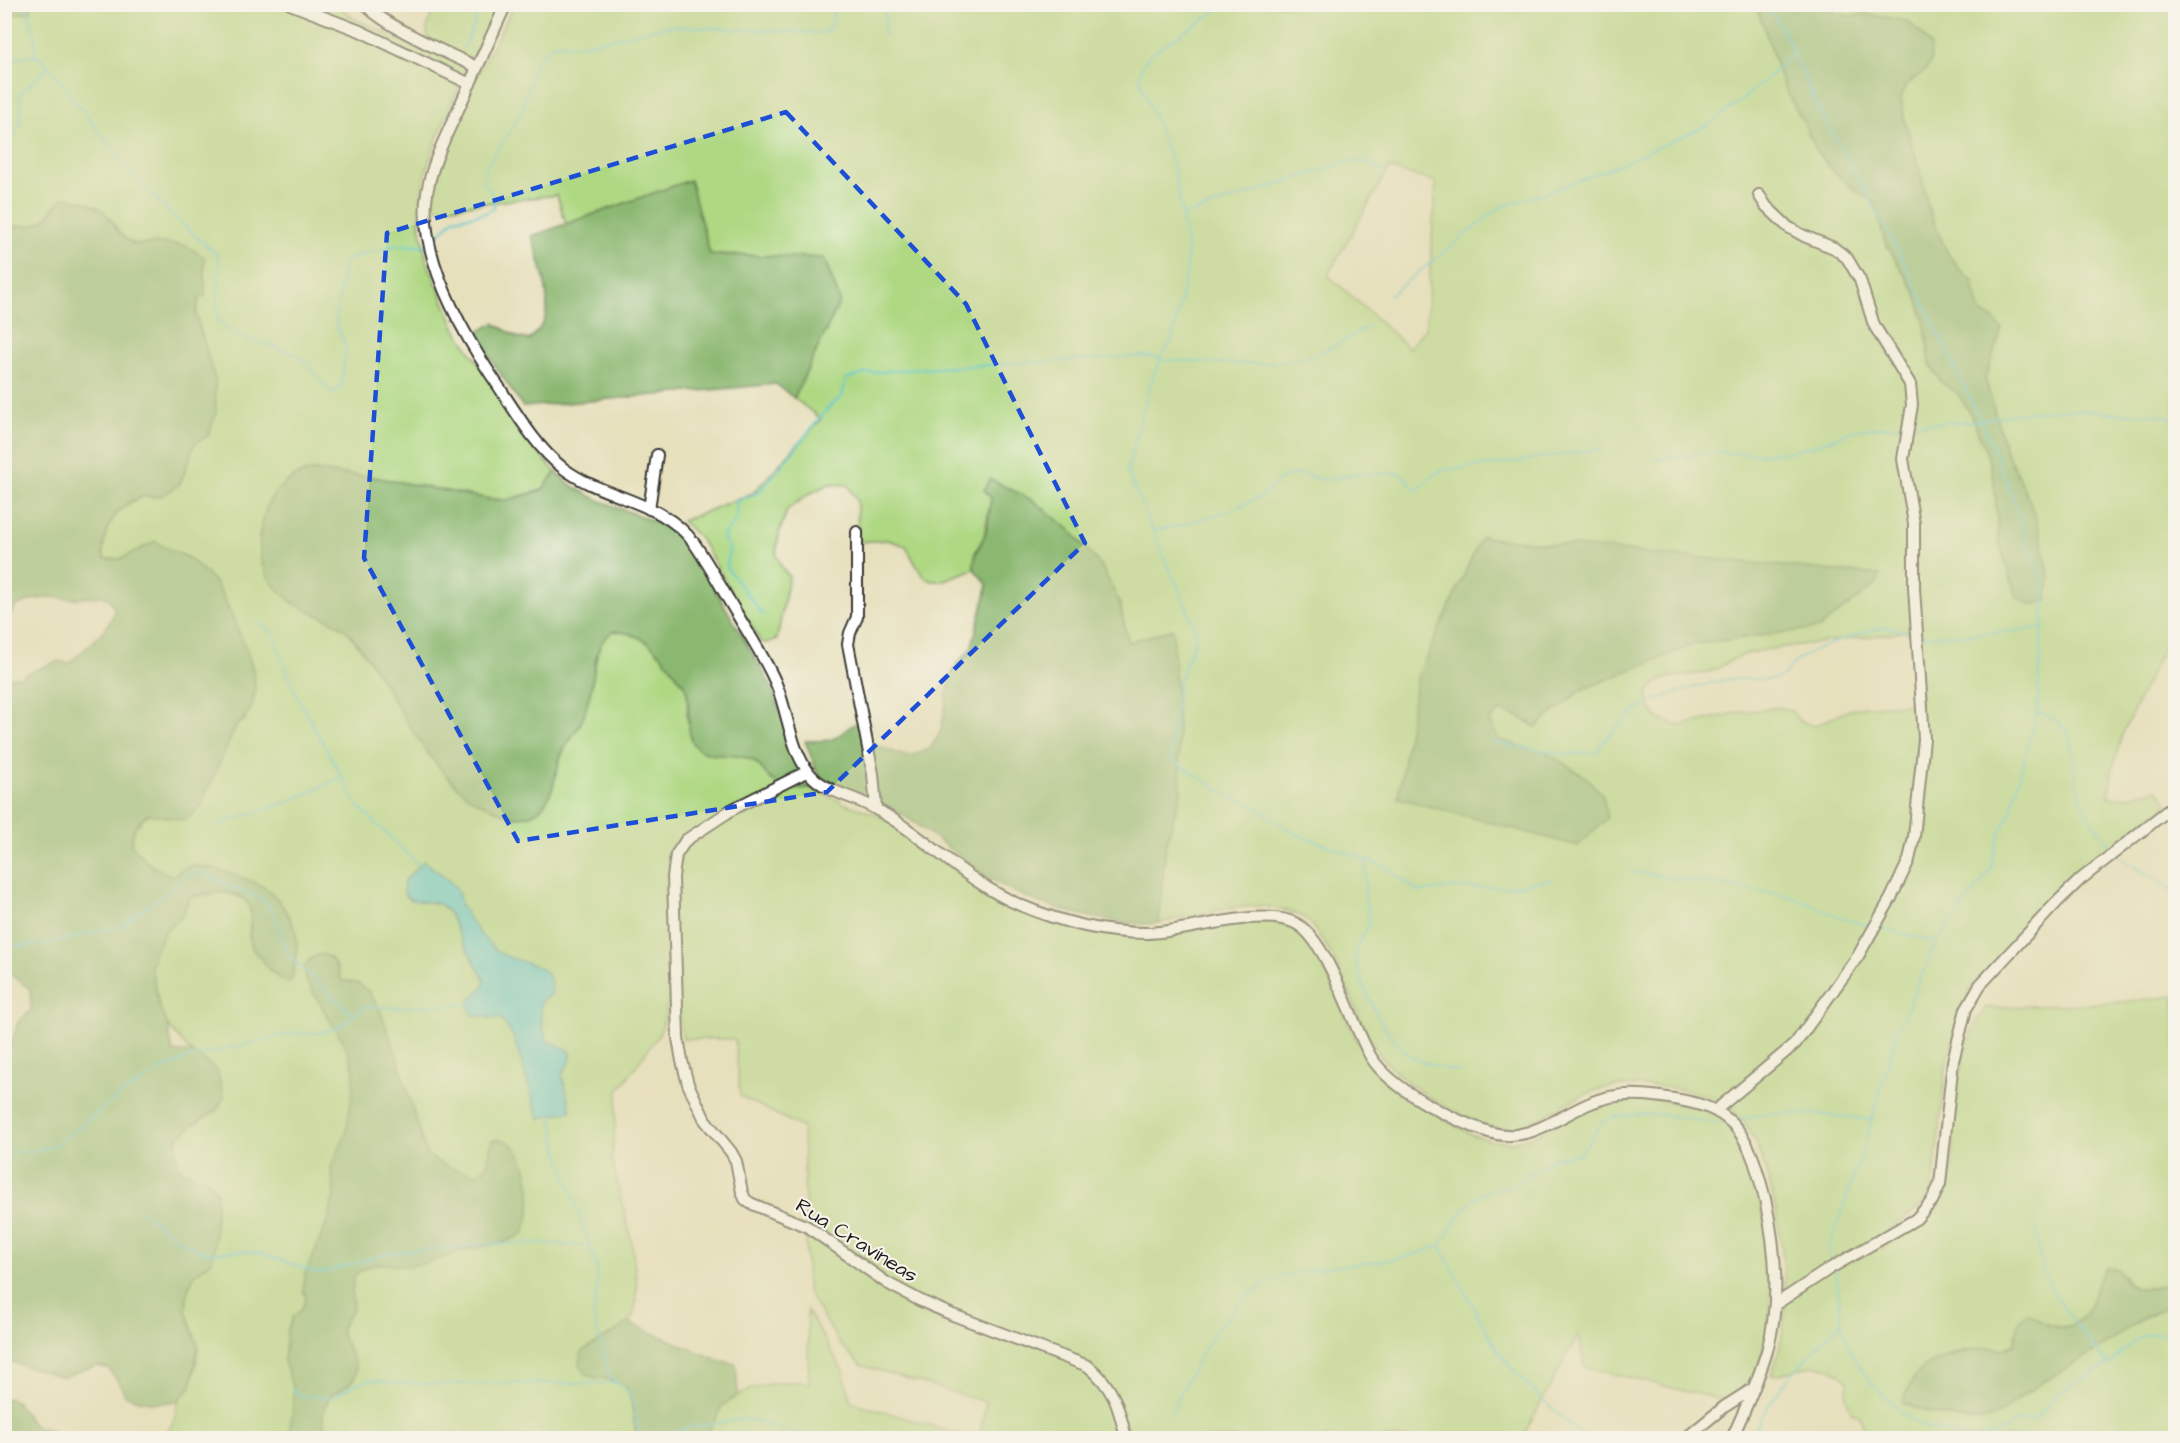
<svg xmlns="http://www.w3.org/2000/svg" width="2180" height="1443" viewBox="0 0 2180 1443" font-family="'Architects Daughter',sans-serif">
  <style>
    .green { fill: #afd883; stroke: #667a50; stroke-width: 1.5; fill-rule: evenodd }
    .forest { fill: #8bb871; stroke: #546a46; stroke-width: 1.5 }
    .water { fill: #59c7cd; stroke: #3a7274; stroke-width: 1.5 }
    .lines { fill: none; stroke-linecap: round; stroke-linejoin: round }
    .stream { stroke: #59c7cd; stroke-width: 2 }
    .minor-casing { stroke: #3a3934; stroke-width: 14 }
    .minor { stroke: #fff; stroke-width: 10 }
    .marked { fill: none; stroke: #1d4ed8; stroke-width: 4.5; stroke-dasharray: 12 8; stroke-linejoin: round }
    .labels { text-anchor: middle; stroke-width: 4.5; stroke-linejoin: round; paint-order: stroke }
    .street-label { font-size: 21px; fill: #1c1c1c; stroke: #f7f3e8 }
  </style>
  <rect width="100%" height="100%" fill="#f7f3e8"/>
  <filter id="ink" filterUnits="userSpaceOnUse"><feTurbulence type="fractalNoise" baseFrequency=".0167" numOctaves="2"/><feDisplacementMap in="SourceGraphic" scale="12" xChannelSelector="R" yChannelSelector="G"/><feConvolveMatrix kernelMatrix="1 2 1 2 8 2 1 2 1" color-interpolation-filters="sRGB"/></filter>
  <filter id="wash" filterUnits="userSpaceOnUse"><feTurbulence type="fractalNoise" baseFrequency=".008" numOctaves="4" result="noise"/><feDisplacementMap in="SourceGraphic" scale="24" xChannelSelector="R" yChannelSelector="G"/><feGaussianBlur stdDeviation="1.35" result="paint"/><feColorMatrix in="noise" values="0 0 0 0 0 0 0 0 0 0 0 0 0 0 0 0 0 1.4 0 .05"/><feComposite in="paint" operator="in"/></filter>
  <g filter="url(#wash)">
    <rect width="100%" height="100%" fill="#e7e0bd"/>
    <path class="green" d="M32 4 338 5 353 18 428 53 427 27 435 5H499L468 66 437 138 424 178 419 218 426 259 456 330 539 454 556 472 542 490 507 500 489 499 373 477 313 471 301 473 286 482 270 499 259 535 261 564 291 602 331 620 346 630 370 661 417 738 552 790 561 756 569 740 581 723 590 693 598 649 603 638 613 631C643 632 660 651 676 674 679 678 684 684 686 689 689 699 687 708 687 717 688 725 691 732 691 740L723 755H735L752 760 762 768 772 780 802 790 811 788 848 805 874 813 902 830 977 886 1086 930 1148 938 1237 921 1267 920 1298 929 1316 951 1354 1035 1370 1064 1390 1086 1409 1099 1471 1134 1492 1141 1512 1142 1532 1137 1597 1104 1621 1099 1659 1100 1694 1106 1717 1115 1736 1133 1752 1168 1768 1237 1772 1281 1768 1333 1753 1384 1727 1401 1584 1367 1579 1333 1522 1438H979L986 1402 861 1365 840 1344 807 1291 803 1128 740 1096 735 1039H683L673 990 660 1033 618 1091 612 1159 632 1244 637 1286 635 1311 629 1323 600 1341 588 1376 607 1379 627 1388C634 1405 633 1421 637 1438H162L174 1422 178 1401 191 1386 196 1365 198 1346 186 1311 188 1289 195 1274 211 1262 214 1252V1238L193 1176 180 1170 176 1155 177 1138 195 1123 216 1111 208 1063 191 1052 168 1026 159 1006 151 967 156 948 166 930 182 916 189 897 224 892 243 898 249 905 251 914 249 937 270 971 287 982 292 979C295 963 300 943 294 928 289 914 280 900 268 890 253 880 206 862 188 867 183 868 177 873 172 876L149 864 130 844 135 827 148 814 165 816 199 809 236 726 245 720 253 668 230 611 214 581 187 557 164 548 135 552 120 559H105L103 555C103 525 115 506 144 497 149 496 154 498 158 496 165 494 173 488 180 484L195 443 208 436 215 380 196 315 199 298 144 244C128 245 120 236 113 222L55 204C45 227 28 230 5 223L4 13 17 14 30 12Z
      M513 5H1755C1766 27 1771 50 1779 74 1784 90 1793 104 1802 119 1806 125 1807 133 1811 139 1826 166 1849 188 1875 203L1885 243 1916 293 1925 324 1930 364 1941 382 1957 392 1969 411 1985 448 1994 479 1999 542 2017 598 2030 502 2006 451 1985 378 1992 318 1979 311 1972 280 1960 270 1947 252 1936 228 1928 207 1922 178 1904 118 1901 98 1905 86 1927 69 1865 14 1848 16 1814 7 1810 5H2175V623L2122 735 2112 769 2109 797H2124L2157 789 2168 804 2102 854 2047 902 2004 956 1972 987 1962 1007 1946 1067 1933 1187 1922 1205 1881 1236 1882 1250C1899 1234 1926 1226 1939 1205 1958 1176 1951 1140 1954 1107 1957 1084 1962 1058 1970 1036 1973 1026 1980 1017 1985 1008L2110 1003 2175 996 2176 1165 2170 1169 2169 1182 2175 1192V1282C2158 1288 2133 1295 2123 1275L2096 1287C2091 1306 2083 1326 2061 1327 2056 1327 2051 1325 2046 1325 2037 1324 2026 1328 2017 1330L2014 1344C2001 1352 1999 1348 1987 1348 1949 1350 1914 1364 1903 1403 1923 1411 1971 1426 1992 1418 2005 1412 2017 1398 2029 1391 2060 1371 2093 1354 2123 1332 2138 1322 2157 1306 2175 1307V1438H1865L1860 1416 1852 1413 1846 1397 1848 1382C1823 1356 1809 1367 1777 1375H1771C1793 1321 1785 1257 1774 1201 1769 1181 1758 1140 1745 1124 1739 1117 1731 1108 1724 1104 1693 1085 1628 1081 1594 1091 1552 1104 1525 1143 1476 1122 1449 1111 1397 1079 1381 1056 1353 1017 1345 967 1315 930 1312 927 1309 921 1306 919 1301 914 1277 908 1269 907 1243 902 1186 918 1158 923L1166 843 1181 794 1172 630 1128 643 1119 601 991 498 984 537 975 552 974 569C928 586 929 591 906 546L888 540 858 542 857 501 848 485 829 484 809 494 787 510 779 533 776 554 782 568 789 576 777 639 766 643 761 642 700 538 682 521 753 493 821 419 794 398 840 301 824 258 710 254 689 181 566 224 557 195 433 209C439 161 459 114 480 70 491 48 504 28 513 5ZM1389 168 1436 182 1426 327 1409 348 1328 275ZM1482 537 1819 628 1694 644 1581 690 1536 727 1517 716 1500 711 1489 721 1498 739 1518 746 1398 798ZM1917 630 1920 704 1865 706 1849 710 1814 726 1799 721 1793 712 1781 707 1735 713 1679 726 1659 719 1650 707 1647 694C1659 671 1685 678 1708 672 1722 669 1730 658 1744 655 1768 648 1792 646 1817 643 1850 639 1883 635 1917 630Z
      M807 1310 843 1371 851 1402 972 1438H706C709 1429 716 1411 723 1405 745 1386 782 1379 809 1383Z"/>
    <path class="forest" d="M4 5 5 4 32 5 30 12 17 14 5 13Z
      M1755 5H1810L1814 7 1848 16 1865 14 1907 21 1921 33 1931 46V60L1927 69 1905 86 1901 98 1904 118 1922 178 1928 207 1936 228 1947 252 1960 270 1972 280 1980 311 1992 318 2002 329 1985 379 2006 452 2030 502 2040 532 2050 579 2047 601 2032 605 2017 598 1999 542 1994 479 1985 448 1969 411 1957 393 1941 382 1930 364 1925 324 1916 293 1885 243 1875 203C1854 191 1831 172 1818 152 1811 141 1808 129 1802 119 1793 104 1784 90 1779 74 1771 50 1766 27 1755 5Z
      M690 180 710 254 824 258 840 301 794 398 776 384 523 407 474 334 494 323 517 337 529 340C534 335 541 328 544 321 553 295 539 261 532 236Z
      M65 197 86 202 103 210 113 222 118 232 133 244 166 243 187 246 204 257 205 295 199 298 196 315 215 380 216 414 208 436 195 443C191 453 183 481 177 486 171 491 163 496 156 497 154 497 148 496 147 496 117 501 103 528 103 555L105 559H120L156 541C165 549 174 551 185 556 194 561 205 572 213 580 222 591 228 608 234 621 248 653 272 699 236 726L199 809 184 820 148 814 135 827 131 844 149 864 172 876C177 873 183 868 188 867 206 862 253 880 268 890 280 900 289 914 294 928 300 944 295 963 292 979L287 982C275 978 270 970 263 961 260 957 256 954 254 951 246 939 252 927 251 914 249 884 208 893 189 897L182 916 166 930 156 948 151 967 159 1006 168 1026 173 1052H191L217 1070 224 1098 216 1111 195 1123 177 1138 176 1155 180 1170 208 1180 217 1193 214 1252 211 1262 195 1274 188 1289 186 1311 198 1346 191 1386 178 1401C157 1405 145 1403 125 1395L118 1381 108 1368 95 1366 63 1377 5 1360V1064L18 1022 31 1010 30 989 10 974H5V677H19L58 661 65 662 67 665C79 654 116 625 114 608 113 607 110 601 110 599L101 596 74 599 50 597 32 600 16 606 5 623V223C20 228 37 229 50 215 56 208 55 204 65 197Z
      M313 471 373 477 489 499 507 500 542 490 556 472C585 503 636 510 672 530 678 534 684 541 690 546L770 684 807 784 811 788C797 791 783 790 772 780 764 774 761 765 752 760 736 751 708 761 695 746 684 734 692 703 686 688 684 683 678 678 675 673 659 650 643 632 613 631 590 648 597 672 589 697 587 705 585 715 581 722 576 733 567 742 562 753 554 771 556 793 541 808 537 813 528 816 521 817 511 818 500 812 491 808 483 804 474 801 467 795 422 759 400 706 369 660 362 650 355 639 347 631 335 620 320 617 306 610 263 588 250 555 266 509 273 489 293 474 313 471Z
      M990 479 1034 501 1069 529 1102 567 1119 601 1128 642 1173 629 1181 794 1166 843 1158 923C1141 926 1124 922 1108 920 1065 913 1019 899 984 874 957 856 933 834 906 817 878 800 848 791 819 777L805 741C815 740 826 743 835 738 847 731 850 723 865 721L868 743 908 757 930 749 941 730 950 679 957 664 971 649 986 593 987 584 974 569C975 550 977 552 984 537 989 525 990 510 991 498L984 490Z
      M1481 537 1880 575 1877 584 1819 628 1694 644 1581 690 1536 727 1517 716 1500 711 1489 720 1498 739 1518 746 1544 751 1586 777 1603 795 1607 818 1578 846 1398 798 1417 678Z
      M320 954 330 957 338 969 341 980 359 984 369 992 379 1008 394 1047 426 1153C440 1167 460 1171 479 1174L487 1165 492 1140C524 1134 533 1186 530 1210 529 1217 526 1225 524 1233 507 1244 490 1245 471 1249 452 1253 435 1262 416 1265 390 1270 379 1254 354 1276L352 1294 353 1308 340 1329C349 1360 376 1376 330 1395L323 1414 325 1438H289L293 1404V1388L284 1361 287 1331 293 1316 301 1310 306 1298 303 1290 305 1274 329 1218 334 1194 331 1167 346 1133 353 1088 354 1069 345 1044 306 981 305 967 310 959Z
      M2107 1267 2117 1269C2121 1273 2122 1277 2125 1281 2137 1295 2161 1287 2175 1282V1307C2157 1306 2138 1322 2123 1332 2093 1354 2060 1371 2029 1391 2017 1398 2005 1412 1992 1418 1970 1426 1924 1411 1903 1403 1912 1370 1928 1360 1959 1354 1967 1352 1974 1349 1982 1348 1996 1347 2000 1352 2014 1344 2018 1333 2015 1317 2029 1313 2035 1317 2042 1323 2049 1325 2068 1332 2086 1320 2092 1301 2096 1289 2097 1276 2107 1267Z
      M629 1323 718 1360 736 1364 738 1395 722 1406 706 1438H637C633 1421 634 1405 627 1388L607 1379 588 1376 579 1364 582 1351Z
      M5 1398 16 1401 33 1425 48 1429 64 1438H5Z"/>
    <path class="water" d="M424 861C432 868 450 880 456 888 460 893 459 901 462 906 470 921 483 939 496 950 516 967 557 958 551 995L543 999C538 1014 542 1027 548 1041L565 1048 571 1052V1060L562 1074 571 1111 539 1118 513 1036 501 1019 474 1016C458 998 483 995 485 981L462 941 449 913 440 904 411 900 404 894V881Z"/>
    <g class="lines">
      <path class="stream" d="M27 4 35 36V56
        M1227 4 1152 53C1142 63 1139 70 1141 84L1174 169 1187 245V258L1186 275 1172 340 1161 358 1150 385 1127 471 1196 630 1194 644 1179 680 1170 759 1232 797 1249 803 1296 834 1384 866 1419 892 1451 888 1511 887 1551 879
        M1767 4 1786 36 1816 104 1900 254 1989 438 2018 511 2024 535 2045 587 2037 712 2010 813 1998 838 1990 871 1936 942 1897 1032 1863 1150 1828 1250 1832 1262
        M884 36 886 4
        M464 48 482 4
        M4 63 27 56 42 58 135 178 169 212 217 255 220 263C219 279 216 298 217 314 219 338 279 345 298 356 312 365 319 383 333 393L341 387 346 348 337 326 336 315 344 262C348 258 392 245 398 245 407 244 417 248 426 245
        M4 148 21 123 20 94 49 66
        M1182 216 1349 161 1367 162 1382 171
        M433 240 454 219 486 213 494 208V197L483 180 486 166 514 126 523 107 535 62 553 44 582 45 669 26 824 33C834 24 834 18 834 4
        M1390 295 1495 211 1506 205 1555 190 1618 165 1708 125 1743 99 1780 67 1793 52
        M1161 360C1204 361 1257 368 1298 359 1324 354 1347 339 1369 326
        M1980 420C2011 414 2044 409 2076 410 2091 410 2106 413 2122 414 2140 414 2160 411 2176 421
        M1912 424 1980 421
        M1653 460 1713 452 1757 454 1789 452 1825 442 1855 430 1904 425
        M1153 531 1182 525 1231 510 1260 497 1283 477 1292 475 1302 474 1324 480 1350 475 1397 473 1406 478 1415 490H1418L1433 475 1444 470 1499 464 1601 449
        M763 615 727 568 729 548 724 540V534L736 521 737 501 757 493 763 488 829 407 842 396 846 379 868 373 903 370 1144 356 1161 358
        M260 623 273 634 295 692 358 806 420 866
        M1920 636 1977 634 2026 630 2043 627
        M2037 712 2053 718 2069 733 2080 798 2086 812 2113 851
        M1491 742 1563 754 1596 753C1621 714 1652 697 1696 687 1708 684 1720 680 1732 679 1744 678 1768 681 1778 678 1787 676 1790 665 1798 660 1811 650 1872 627 1888 628 1898 628 1906 633 1915 635
        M216 825 288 802 342 777
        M2116 855 2176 892
        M1366 861C1366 873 1365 885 1365 897 1366 906 1371 916 1368 925 1364 936 1354 946 1356 959 1360 987 1388 1043 1412 1057 1426 1065 1444 1068 1460 1072
        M1634 872 1785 895C1815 904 1841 921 1872 926
        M1877 927 1936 942
        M4 947 45 944 121 926 188 876 196 873 204 874 265 901 274 914 289 956 353 1015
        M551 1115 557 1146 569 1185 597 1267V1290L593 1314 610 1377 631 1394 638 1427V1438
        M1735 1123C1758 1106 1841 1116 1871 1120
        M4 1151 28 1152 56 1145 116 1098 160 1070 188 1058 290 1034 320 1033 339 1027 366 1006 395 1008 472 1004
        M139 1210 181 1241 206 1253 243 1251 263 1254 314 1272 322 1273 389 1253 476 1245 533 1243 591 1246
        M2037 1227C2038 1242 2039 1258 2044 1273 2053 1299 2090 1341 2108 1365
        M1440 1246 1498 1351 1522 1380 1584 1438
        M1836 1270 1842 1326 1851 1353 1870 1382 1904 1415 1923 1427 1972 1437 1994 1434 2017 1421 2035 1419 2058 1394 2072 1384 2108 1365 2134 1341 2145 1335 2176 1332
        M292 1390 302 1396 332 1398 354 1385 370 1380 415 1384 616 1383
        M1170 1415C1191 1369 1225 1300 1274 1280 1315 1264 1362 1266 1405 1257 1417 1255 1428 1249 1440 1246 1451 1228 1468 1196 1490 1190 1498 1188 1505 1188 1513 1185L1554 1158 1580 1154 1603 1122 1612 1117 1643 1114 1675 1116 1731 1126
        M638 1437H660L690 1427 745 1419 766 1423 809 1438
        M849 1438 867 1433 893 1438
        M1751 1438C1773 1390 1804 1359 1842 1322"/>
    </g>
  </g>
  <g filter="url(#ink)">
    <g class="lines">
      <defs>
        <path id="minor" d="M290 4 360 31 470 84
          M366 4C376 22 455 57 477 67
          M506 4C490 40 473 76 457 112 444 140 429 169 426 201 421 258 460 328 491 375 511 404 534 446 563 468 603 499 663 500 694 543 710 566 723 591 737 614 751 638 767 661 777 686 788 714 791 751 810 774 825 792 853 796 872 807 924 834 965 882 1020 905 1058 921 1103 933 1146 933 1186 933 1264 905 1297 924 1329 943 1351 1023 1371 1057 1392 1090 1452 1120 1489 1132 1534 1147 1568 1105 1610 1097 1632 1092 1658 1096 1680 1100 1701 1104 1718 1109 1733 1124 1752 1145 1758 1173 1765 1199 1776 1249 1781 1302 1767 1351 1758 1381 1745 1410 1732 1438
          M649 509 657 455
          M857 532V617L850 633 848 644 873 774 876 808
          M808 771 733 809 686 840 676 855 673 877 678 1038 682 1061 688 1084 705 1120 731 1152 736 1161 742 1192 745 1199 750 1203 808 1227 887 1283 921 1301 953 1315 1088 1366C1114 1387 1119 1408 1126 1438
          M1716 1110 1795 1044 1858 956 1891 898 1909 860 1914 837 1924 739 1914 588V524L1903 459 1912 405 1910 384 1874 325 1860 280 1847 258 1834 248 1804 236 1788 227 1766 206 1759 195
          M1776 1304 1829 1269 1916 1219 1932 1201 1940 1184 1953 1061 1966 1009 1980 985 2057 902 2081 879 2176 804
          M1686 1438 1724 1407 1754 1388"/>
      </defs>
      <use href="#minor" class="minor-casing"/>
      <use href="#minor" class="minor"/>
    </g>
  </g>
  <path d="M0 0H2180V1443H0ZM786 112 966 304 1085 543 827 792 518 841 364 558 387 233Z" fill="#e7e0bd" fill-opacity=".55" fill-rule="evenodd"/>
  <path class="marked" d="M786 112 966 304 1085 543 827 792 518 841 364 558 387 233Z"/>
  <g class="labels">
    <g class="street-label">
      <text transform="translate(857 1240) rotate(32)" y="7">Rua Cravíneas</text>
    </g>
  </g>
  <rect width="2180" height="1443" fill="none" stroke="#f7f3e8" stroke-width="24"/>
</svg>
